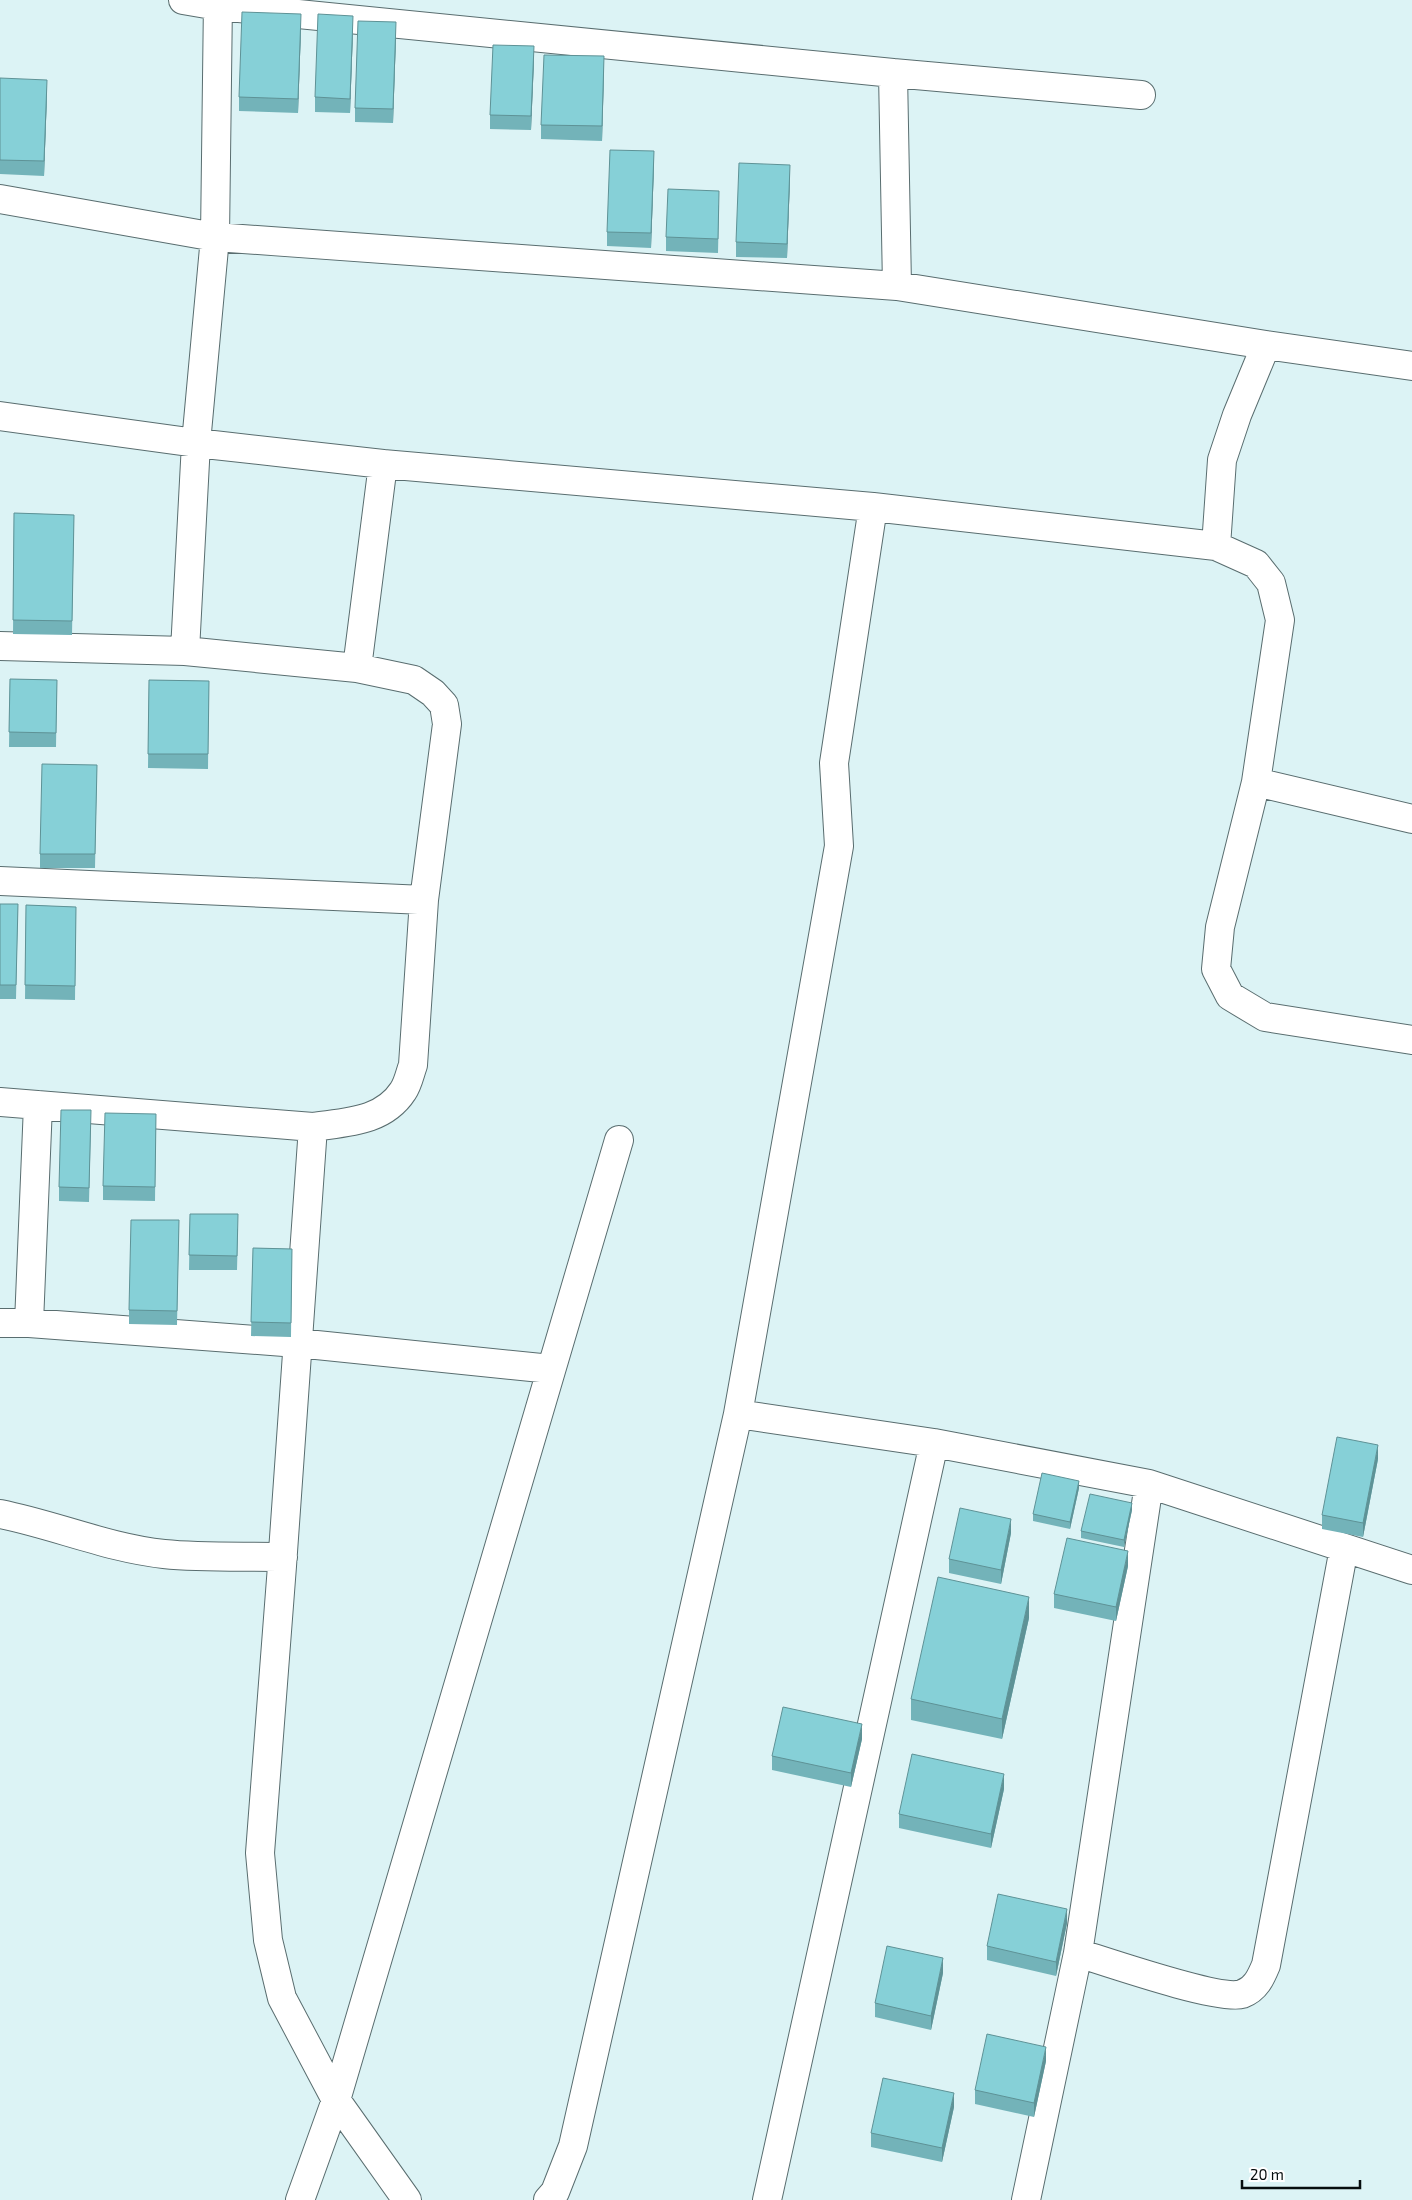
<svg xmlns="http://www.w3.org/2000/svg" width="1412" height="2200" viewBox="0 0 1412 2200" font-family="'Exo 2',sans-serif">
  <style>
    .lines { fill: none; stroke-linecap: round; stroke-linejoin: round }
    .street-casing { stroke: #596d6f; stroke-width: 30 }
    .street { stroke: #fff; stroke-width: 28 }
    .wall { fill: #73b3b9 }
    .shaded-wall { fill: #5e9296 }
    .building { fill: #86d0d7; stroke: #5e9296 }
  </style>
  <rect width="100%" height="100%" fill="#dcf3f5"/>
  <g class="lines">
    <defs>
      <path id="street" d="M183 0 218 6 893 73 897 286
        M218 0 215 237 196 443 185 651 357 668 414 680 433 693 444 705 447 724 424 900 413 1065C410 1073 408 1084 403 1091 383 1122 346 1122 313 1127L282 1566 260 1853 268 1940 282 1998 336 2100 300 2200
        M893 73 1141 95
        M0 199 215 237 897 286 1266 345 1412 366
        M0 416 196 443 383 464 873 507 1216 546 1256 564 1271 583 1280 620 1256 782 1220 927 1216 969 1230 996 1265 1017 1412 1040
        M1216 546 1222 460 1237 415 1266 345
        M0 646 185 651
        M357 668 383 464
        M1256 782 1412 819
        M0 881 424 900
        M0 1102 313 1127
        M0 1323H29L297 1343 551 1369
        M29 1323 38 1105
        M738 1414 839 846 834 763 873 507
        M0 1514C55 1525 108 1548 164 1554 203 1558 244 1556 283 1557
        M1078 1953C1107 1962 1220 2001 1242 1994 1256 1989 1261 1977 1266 1965L1344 1548
        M407 2200 336 2100 619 1140
        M548 2200 555 2192 573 2146 738 1414 934 1443 1149 1484 1412 1570
        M767 2200 934 1443
        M1026 2200 1078 1953 1149 1484"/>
    </defs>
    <use href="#street" class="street-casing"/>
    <use href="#street" class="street"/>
  </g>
  <path class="wall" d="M301 28 298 113 239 111V97Z
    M353 30 350 113 315 112V97Z
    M396 36 393 123 355 122V108Z
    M534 60 531 130 490 129V115Z
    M604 71 602 141 541 139V125Z
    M0 78 47 94 44 176 0 174Z
    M654 165 651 248 607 246V232Z
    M790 179 787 258 736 257V242Z
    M719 205 718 253 666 251V237Z
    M14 513 74 515 72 635 13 634Z
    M10 679 57 680 56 747H9Z
    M149 680 209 681 208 769 148 768Z
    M97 765 95 868H40V854Z
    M0 904H18L16 999H0Z
    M26 905 76 907 75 1000 25 999Z
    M156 1114 155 1201 103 1200V1186Z
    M91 1124 89 1202 59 1201V1187Z
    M190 1214 238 1229 237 1270H189Z
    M179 1220 177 1325 129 1324V1310Z
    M253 1248 292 1249 291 1337 251 1336Z
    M1378 1459 1363 1537 1322 1529V1515Z
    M1079 1488 1070 1529 1033 1521V1514Z
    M1132 1510 1124 1547 1081 1538V1531Z
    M1011 1533 1001 1584 949 1573V1559Z
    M1128 1566 1116 1621 1054 1608V1594Z
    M1029 1618 1002 1739 911 1720V1699Z
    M862 1739 851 1787 772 1770V1756Z
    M1004 1789 991 1848 899 1828V1814Z
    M1067 1923 1056 1976 987 1960V1946Z
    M943 1973 931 2030 875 2017V2003Z
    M1046 2061 1034 2117 975 2104V2090Z
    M954 2107 942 2162 871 2147V2133Z"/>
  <path class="shaded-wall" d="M301 14V28L298 113V99Z
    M353 16V30L350 113V99Z
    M396 22V36L393 123V109Z
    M534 46V60L531 130V116Z
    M604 56V71L602 141V126Z
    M47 80V94L44 176V161Z
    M654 151V165L651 248V233Z
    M790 165V179L787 258V244Z
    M1378 1445V1459L1363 1537V1523Z
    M1079 1481V1488L1070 1529V1522Z
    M1132 1503V1510L1124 1547V1540Z
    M1011 1519V1533L1001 1584V1570Z
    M1128 1551V1566L1116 1621V1607Z
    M1029 1597V1618L1002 1739V1719Z
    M862 1724V1739L851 1787V1773Z
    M1004 1774V1789L991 1848V1834Z
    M1067 1909V1923L1056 1976V1962Z
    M943 1958V1973L931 2030V2016Z
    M1046 2047V2061L1034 2117V2103Z
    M954 2093V2107L942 2162V2148Z"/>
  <path class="building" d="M242 12 301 14 298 99 239 97Z
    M318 14 353 16 350 99 315 97Z
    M358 21 396 22 393 109 355 108Z
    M493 45 534 46 531 116 490 115Z
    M544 55 604 56 602 126 541 125Z
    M0 78 47 80 44 161 0 160Z
    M610 150 654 151 651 233 607 232Z
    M739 163 790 165 787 244 736 242Z
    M668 189 719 191 718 239 666 237Z
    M14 513 74 515 72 621 13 620Z
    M10 679 57 680 56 733 9 732Z
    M149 680 209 681 208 754H148Z
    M42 764 97 765 95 854H40Z
    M0 904H18L16 985H0Z
    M26 905 76 907 75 986 25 985Z
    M61 1110H91L89 1188 59 1187Z
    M105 1113 156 1114 155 1187 103 1186Z
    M190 1214H238L237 1256 189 1255Z
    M131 1220H179L177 1311 129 1310Z
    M253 1248 292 1249 291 1323 251 1322Z
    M1337 1437 1378 1445 1363 1523 1322 1515Z
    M1042 1473 1079 1481 1070 1522 1033 1514Z
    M1090 1494 1132 1503 1124 1540 1081 1531Z
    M960 1508 1011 1519 1001 1570 949 1559Z
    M1067 1538 1128 1551 1116 1607 1054 1594Z
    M938 1577 1029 1597 1002 1719 911 1699Z
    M783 1707 862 1724 851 1773 772 1756Z
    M912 1754 1004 1774 991 1834 899 1814Z
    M998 1894 1067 1909 1056 1962 987 1946Z
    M887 1946 943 1958 931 2016 875 2003Z
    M987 2034 1046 2047 1034 2103 975 2090Z
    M883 2078 954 2093 942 2148 871 2133Z"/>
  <path d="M1242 2180v8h118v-8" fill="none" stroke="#060d0e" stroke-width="2.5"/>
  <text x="1250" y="2180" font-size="15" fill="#060d0e" stroke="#ffffff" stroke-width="4" paint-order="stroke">20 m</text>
</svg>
